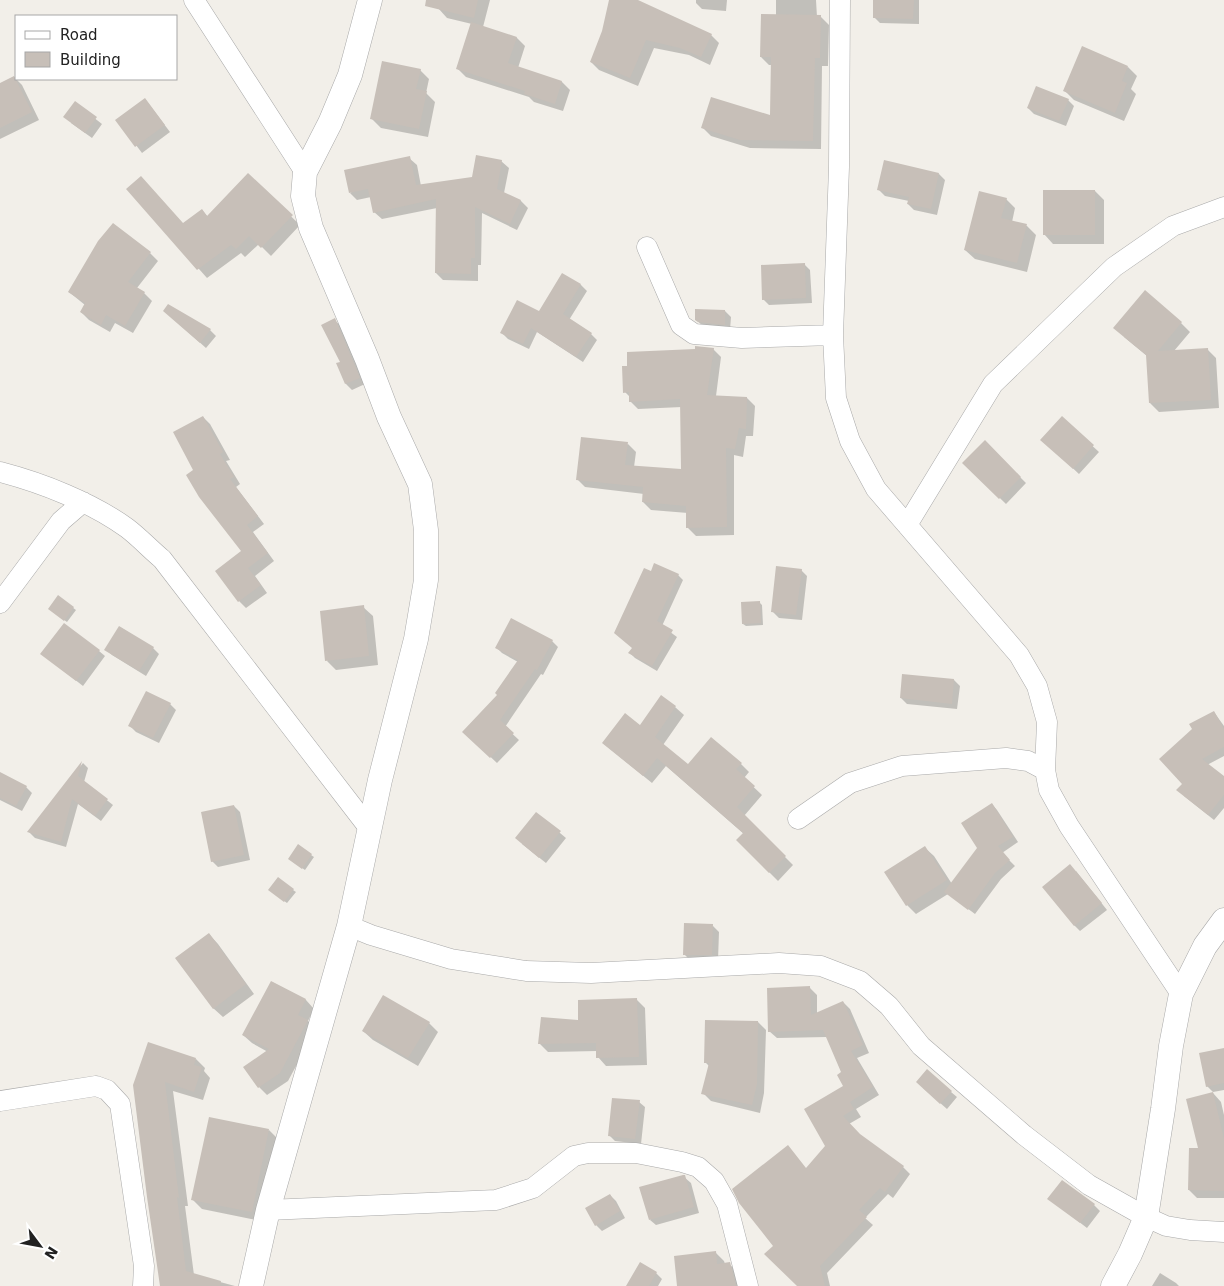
<svg xmlns="http://www.w3.org/2000/svg" width="1224" height="1286" viewBox="0 0 1224 1286" font-family="'DejaVu Sans',sans-serif">
  <style>
    .shadow { fill: #0003 }
    .building { fill: #c7bfb8 }
    .lines { fill: none; stroke-linecap: round; stroke-linejoin: round }
    .minor-casing { stroke: #a9a9a9; stroke-width: 21 }
    .tertiary-casing { stroke: #a9a9a9; stroke-width: 25 }
    .minor { stroke: #fff; stroke-width: 20 }
    .tertiary { stroke: #fff; stroke-width: 24 }
  </style>
  <rect width="100%" height="100%" fill="#f2efe9"/>
  <path class="shadow" d="M437 0H490L483 27 517 38 525 46 518 68 562 82 570 90 563 111 534 102 529 97 466 77 457 68 472 24 447 18 438 8Z
    M610 0H635L711 35 719 43 710 65 689 55 654 48 638 86 599 70 591 62 603 32Z
    M696 0H727L726 11 702 9 696 3Z
    M776 0H816L817 17H821L829 25 828 66H822L821 149 750 148 711 136 703 128 771 117 772 65H769L761 57 776 16Z
    M875 0H919V24L880 23 874 17Z
    M1128 67 1137 76 1131 89 1136 94 1124 121 1074 100 1065 91Z
    M420 70 429 79 426 93 435 102 428 137 381 128 372 119Z
    M14 77 22 85 39 120 0 139V84Z
    M145 99 170 132 142 153 117 120Z
    M1068 100 1074 106 1066 126 1034 114 1028 108Z
    M75 103 102 124 92 138 71 123Z
    M409 158 417 165 421 186 473 178 501 161 509 168 504 193 521 201 528 208 517 230 482 213 481 265H478V281L443 280 436 273 437 208 382 219 374 212 371 197 357 200 350 193Z
    M939 174 945 180 937 215 914 210 908 204 909 201 885 196 879 190Z
    M248 175 300 225 271 256 259 244 245 257 241 253 207 278 128 189 183 224 202 210 208 217Z
    M1095 191 1104 200V244H1053L1044 234Z
    M1006 199 1015 208 1012 222 1027 226 1036 235 1027 272 975 259 965 250Z
    M150 253 158 261 137 288 144 293 152 301 133 333 115 323 110 332 89 320 81 312 85 305 69 292Z
    M804 264 810 270 812 303 769 305 763 299Z
    M563 275 581 285 587 291 569 320 591 334 597 340 583 362 537 332 529 349 508 339 502 333 540 312Z
    M168 306 210 330 216 336 206 348 171 317Z
    M725 311 731 317 730 330 703 326 696 320Z
    M334 320 340 325 365 384 352 390 346 384Z
    M1181 323 1190 332 1174 351 1207 349 1216 358 1219 408 1159 412 1150 403 1147 356 1124 337Z
    M713 349 721 357 716 396 747 398 755 406 753 436H746L743 457 734 455V535L696 536 688 528V513L651 510 643 502 644 494 585 487 577 479 628 444 636 452 634 467 682 471V407L638 409 630 401V397L625 392Z
    M203 417 210 424 230 460 226 461 240 484 236 487 264 524 253 532 274 561 255 576 267 593 246 608 239 601 243 552 195 471Z
    M1062 418 1099 452 1079 474 1048 445Z
    M985 442 1026 483 1006 504 964 463Z
    M801 570 807 576 802 620 779 618 773 612Z
    M651 572 678 575 683 580 662 626 677 637 657 671 635 658 630 653 633 648Z
    M58 597 76 610 67 622 52 611Z
    M759 602 762 605 763 625 746 626 743 624Z
    M363 607 373 616 378 665 336 670 327 661Z
    M120 627 153 648 159 654 146 676 112 655 106 649Z
    M552 641 558 647 543 675 541 674 505 727 519 740 497 763 464 732 499 695 518 662 502 653 496 647Z
    M99 651 105 656 83 686 42 654Z
    M954 680 960 686 957 709 907 704 901 698Z
    M170 704 176 710 159 743 136 732 130 726Z
    M675 707 684 715 663 745 688 765 741 764 749 772 744 778 762 795 744 816 793 865 778 881 737 840 744 834 666 766 652 783 603 743 640 727Z
    M1214 712 1224 726V756L1207 765 1224 778V808L1214 820 1184 796 1183 784Z
    M83 763 88 768 84 782 113 805 101 821 78 804 66 847 35 838 29 832Z
    M0 773 26 787 32 793 22 811 0 800Z
    M992 804 997 810 1018 842 1002 853 1015 866 1001 879 975 914 948 894 916 914 907 905 924 847 934 856 952 884 978 848Z
    M234 806 240 812 250 860 218 867 212 861Z
    M536 813 566 838 546 863 522 844Z
    M311 855 314 857 305 870 292 861Z
    M1076 871 1107 910 1080 931 1074 925Z
    M293 890 296 892 287 903 272 892Z
    M713 926 719 932 718 960H690L684 954Z
    M209 934 218 944 254 994 223 1017 213 1008Z
    M272 982 306 1000 314 1009 308 1021 316 1029 288 1081 267 1095 259 1087 268 1052 252 1043 243 1035Z
    M810 988 817 995V1014L843 1002 850 1009 869 1053 857 1058 879 1095 856 1109 861 1117 849 1124 861 1136 903 1167 910 1174 893 1198 888 1194 865 1218 873 1225 827 1273 830 1286H799L774 1246 807 1169 827 1146 845 1086 842 1073 827 1037 777 1038 769 1031Z
    M637 1000 645 1008 647 1065 606 1066 598 1057V1051L548 1052 540 1044 579 1022Z
    M758 1022 766 1030 764 1093 760 1113 711 1101 703 1093 709 1066 705 1062Z
    M429 1023 438 1032 418 1066 373 1040 363 1031Z
    M1224 1050V1090L1213 1092 1207 1086Z
    M196 1059 205 1068 204 1071 210 1078 203 1100 173 1091 188 1206H185L194 1275 235 1286H162L135 1085Z
    M923 1088 951 1092 957 1097 947 1109Z
    M1213 1093 1221 1102 1224 1115V1198H1197L1189 1190Z
    M639 1102 645 1107 641 1144 615 1141 609 1135Z
    M269 1130 278 1139 261 1221 202 1209 193 1200Z
    M684 1177 691 1183 699 1213 656 1225 650 1220Z
    M610 1195 616 1201 625 1218 602 1231 596 1225Z
    M1049 1199 1094 1205 1100 1211 1087 1228Z
    M715 1252 724 1261 725 1264H729L739 1273 742 1286H679Z
    M641 1264 656 1273 662 1279 658 1286H628Z
    M1160 1273 1176 1283 1179 1286H1152Z"/>
  <path class="building" d="M426 0H478L474 18 425 6Z
    M609 0H638L712 34 701 57 680 48 646 40 630 78 590 62 602 31Z
    M873 0H914L913 19 873 18Z
    M761 14 821 15 820 58H815L813 141 740 140 701 128 711 97 770 115 771 57H760Z
    M471 22 517 37 508 63 562 81 555 104 524 94 525 91 456 69Z
    M1082 46 1128 66 1122 81 1127 83 1115 113 1063 91Z
    M382 61 421 69 416 89 427 91 419 129 370 119Z
    M14 76 32 112 0 128V83Z
    M1036 86 1069 99 1059 121 1027 108Z
    M145 98 165 125 135 147 115 120Z
    M75 101 97 117 85 133 63 117Z
    M476 155 502 160 497 189 521 200 510 224 475 207V258H471V274L435 273 436 199 373 213 368 189 349 193 344 170 410 156 416 185 472 177Z
    M884 160 939 173 931 209 907 204 909 197 877 190Z
    M248 173 293 215 261 248 249 236 236 249 231 245 197 270 126 189 141 176 183 223 202 209 207 216Z
    M1043 190H1095V235H1043Z
    M979 191 1007 198 1001 218 1027 224 1017 263 964 250Z
    M113 223 151 252 128 282 145 292 125 326 106 315 101 325 80 312 85 303 68 292 98 241Z
    M805 263 806 298 762 300 761 265Z
    M562 273 581 284 563 314 592 333 576 357 531 328 523 344 500 333 517 300 539 311Z
    M1145 290 1182 322 1158 351 1208 348 1211 400 1149 403 1146 355 1113 328Z
    M168 304 211 329 200 343 163 311Z
    M695 309 725 310V325L698 322 695 320Z
    M335 318 360 378 345 384 336 363 340 362 321 325Z
    M695 346 714 348 707 395 747 397 746 429 739 428 735 449 726 448 727 527 686 528V506L642 502 643 487 576 480 581 437 628 442 625 465 681 469 680 399 629 402V392L623 393 622 366H627V352L695 349Z
    M203 416 223 452 220 454 234 477 230 479 258 516 247 525 268 553 248 568 261 585 238 602 215 571 241 551 199 497 186 475 193 470 173 432Z
    M1062 416 1094 445 1073 469 1040 440Z
    M985 440 1021 477 999 499 962 463Z
    M654 563 679 574 657 621 673 630 652 666 628 653 632 648 614 633 644 568 651 571Z
    M776 566 802 569 796 615 771 612Z
    M58 595 74 607 64 621 48 609Z
    M760 601 761 623 742 624 741 602Z
    M364 605 369 656 325 661 320 611Z
    M511 618 553 640 537 670 535 669 500 720 514 733 490 758 462 732 497 695 495 693 518 660 495 648Z
    M64 623 100 650 76 681 40 654Z
    M119 626 154 647 139 671 104 650Z
    M902 674 954 679 952 704 900 698Z
    M146 691 171 703 153 738 128 726Z
    M661 695 676 706 655 737 688 764 711 737 742 763 736 769 755 786 737 807 786 856 769 873 736 840 743 833 657 758 643 776 602 743 625 713 640 725Z
    M1214 711 1224 729V747L1202 759 1224 776V795L1208 815 1176 790 1182 784 1159 759 1192 729 1189 724Z
    M82 761 78 776 108 799 95 816 72 799 61 842 27 832Z
    M0 772 27 786 16 806 0 798Z
    M992 803 1013 837 998 846 1010 860 995 873 968 910 944 892 977 848 961 823Z
    M234 805 244 855 211 862 201 812Z
    M536 812 561 831 539 858 515 838Z
    M298 844 312 854 302 869 288 859Z
    M925 846 947 880 906 906 884 872Z
    M1070 864 1102 903 1074 926 1042 887Z
    M278 877 294 889 284 902 268 890Z
    M684 923 713 924 712 955H683Z
    M209 933 246 984 213 1009 175 958Z
    M271 981 306 999 298 1015 308 1020 280 1073 258 1088 243 1067 269 1049 242 1035Z
    M810 986 811 1015 843 1001 863 1045 851 1051 873 1087 850 1102 854 1109 843 1116 860 1134 904 1166 885 1192 880 1188 859 1210 867 1217 820 1266 825 1286H797L764 1254 773 1246 739 1203 732 1189 788 1145 806 1168 825 1146 804 1109 843 1086 837 1075 841 1072 823 1030 768 1032 767 988Z
    M383 995 430 1022 408 1058 362 1031Z
    M637 998 639 1057 596 1058V1043L538 1044 541 1017 578 1020V1000Z
    M705 1020 758 1021 757 1084 752 1105 701 1094 709 1063H704Z
    M148 1042 196 1058 194 1065 202 1067 194 1092 165 1082 179 1198 177 1197 186 1271 221 1281 220 1286H160L147 1197 133 1085Z
    M1224 1048V1083L1206 1087 1199 1053Z
    M927 1069 952 1091 940 1104 916 1082Z
    M1213 1092 1224 1139V1191L1188 1190 1189 1148H1198L1186 1099Z
    M612 1098 640 1100 635 1139 608 1136Z
    M209 1117 269 1129 252 1212 191 1200Z
    M683 1175H685L694 1207 649 1220 639 1187Z
    M1062 1180 1095 1204 1080 1223 1047 1199Z
    M610 1194 620 1211 595 1226 585 1208Z
    M716 1251 717 1264 730 1262 736 1286H677L674 1256Z
    M640 1262 657 1272 649 1286H626Z"/>
  <g class="lines">
    <defs>
      <path id="minor" d="M194 0 305 172
        M840 0 839 167 833 335 836 398 850 441 876 489 1019 655 1037 686 1047 722 1045 770 1049 790 1069 826 1181 994
        M647 247 681 325 694 334 742 338 833 335
        M0 472C42 483 91 502 127 528 139 537 150 549 162 559L369 828
        M907 525 993 384 1114 267 1173 226 1224 207
        M0 603 61 521 83 502
        M798 819 850 783 902 766 1006 758 1028 761 1045 770
        M349 926 371 935 451 959 526 971 591 973 779 963 821 966 860 981 889 1006 921 1046 1024 1135 1089 1185 1146 1217 1166 1226 1190 1230 1224 1232
        M0 1101 96 1086 107 1090 120 1104 144 1266 143 1286
        M268 1210 496 1200 533 1188 574 1156 588 1153H636L682 1162 698 1167 714 1181 727 1204 748 1286"/>
      <path id="tertiary" d="M251 1286 268 1210 349 926 380 780 416 639 426 580V530L420 484 389 417 367 359 311 228 303 196 305 172 330 123 350 75 370 0
        M1113 1286 1130 1254 1146 1217 1163 1109 1171 1046 1181 994 1205 946 1224 920"/>
    </defs>
    <use href="#minor" class="minor-casing"/>
    <use href="#tertiary" class="tertiary-casing"/>
    <use href="#minor" class="minor"/>
    <use href="#tertiary" class="tertiary"/>
  </g>
  <rect x="15" y="15" width="162" height="65" fill="#ffffff" stroke="#a7a7a7"/>
  <rect x="25" y="31" width="25" height="8" fill="#ffffff" stroke="#a7a7a7"/>
  <text x="60" y="40" font-size="15" fill="#222222">Road</text>
  <rect x="25" y="52" width="25" height="15" fill="#c7bfb8" stroke="#a7a7a7"/>
  <text x="60" y="65" font-size="15" fill="#222222">Building</text>
  <g transform="translate(40 1246) rotate(122)" stroke="#ffffff" stroke-width="4" paint-order="stroke">
  <path d="M0-4L9 19L0 12L-9 19Z" fill="#222222"/>
  <text y="-8" font-size="14" font-weight="bold" text-anchor="middle" fill="#222222">N</text>
  </g>
</svg>
